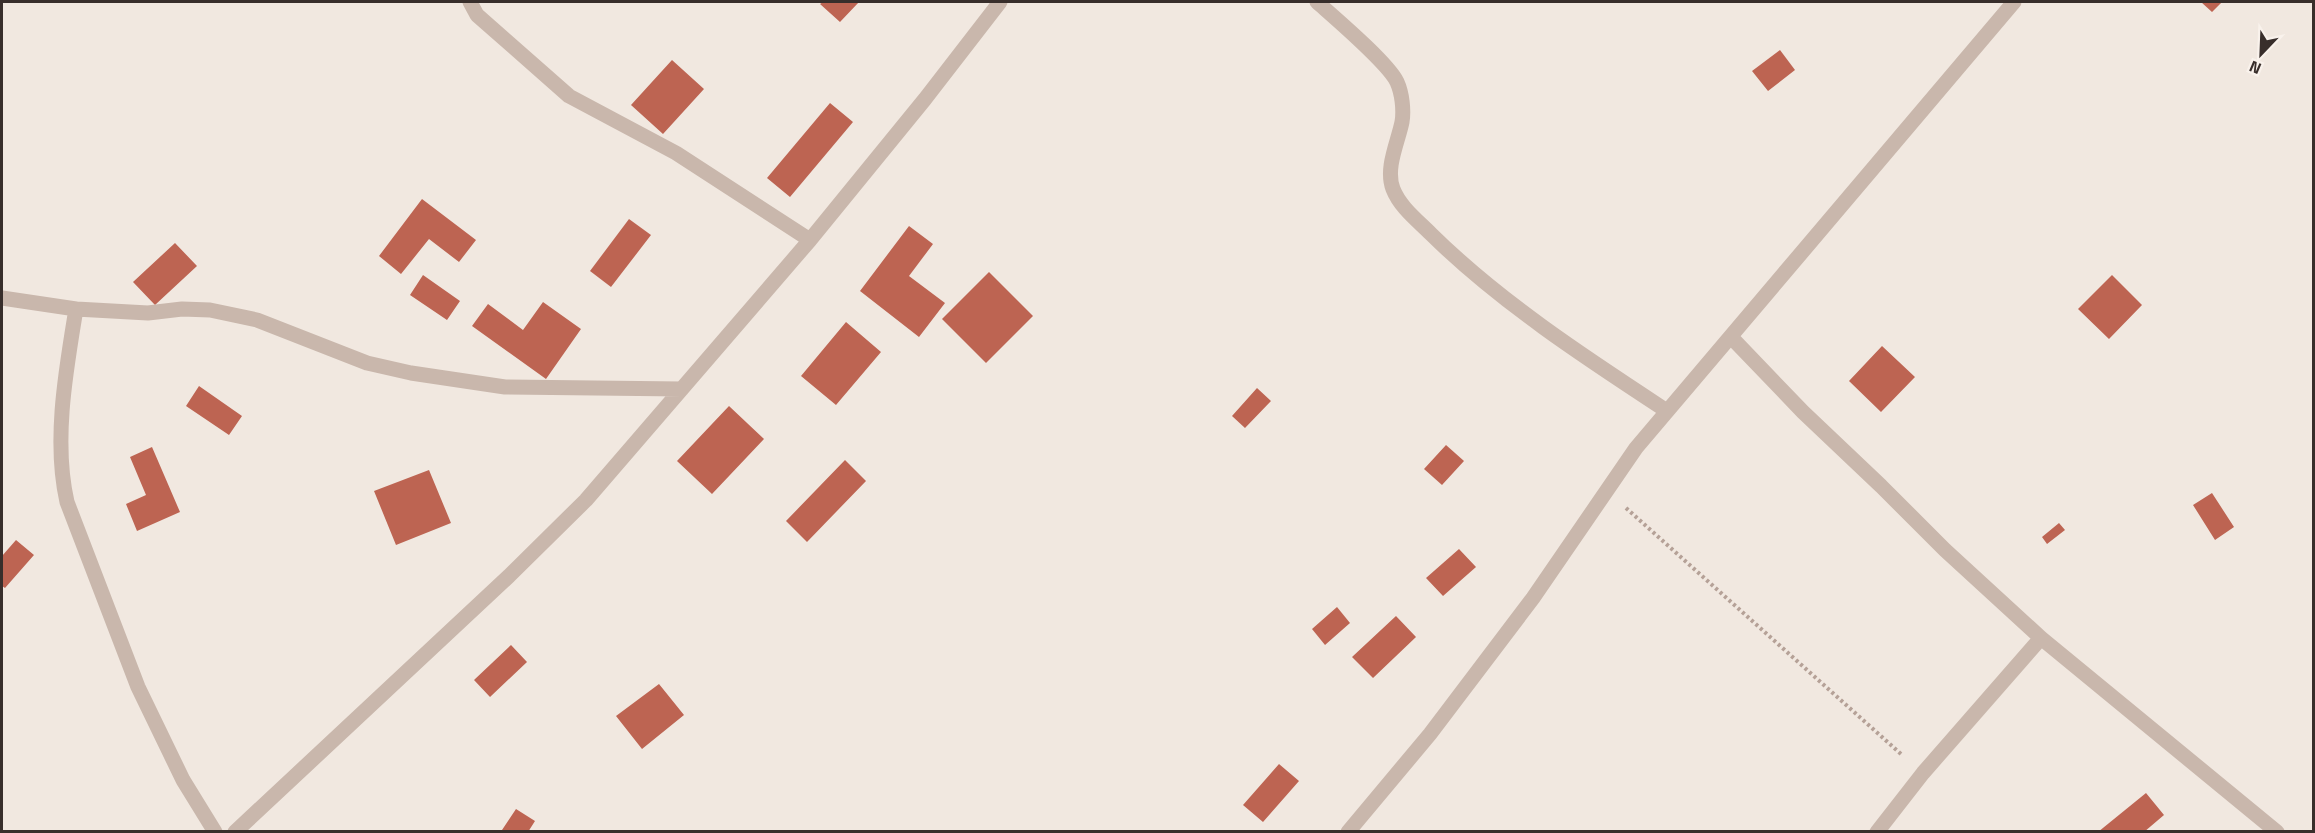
<svg xmlns="http://www.w3.org/2000/svg" width="2315" height="833" viewBox="0 0 2315 833" font-family="'Titillium Web',sans-serif">
  <style>
    .building { fill: #bd6452 }
    .lines { fill: none; stroke-linecap: round; stroke-linejoin: round }
    .path { stroke: #b5a197; stroke-width: 4; stroke-dasharray: 3 3; stroke-linecap: butt }
    .street { stroke: #c9b7ac; stroke-width: 15 }
  </style>
  <rect width="100%" height="100%" fill="#f1e8e0"/>
  <path class="building" d="M823 2H859L840 22 820 4Z
    M2201 2H2222L2212 12Z
    M1780 50 1795 70 1768 91 1752 71Z
    M672 60 704 89 663 134 631 105Z
    M830 103 853 122 790 197 767 178Z
    M422 199 476 240 459 262 429 239 401 274 379 256Z
    M629 219 651 235 611 287 590 271Z
    M909 226 933 244 909 276 945 303 919 337 860 291Z
    M175 243 197 266 155 305 133 282Z
    M989 272 1033 316 986 363 942 319Z
    M423 275 460 301 447 320 410 295Z
    M2112 275 2142 305 2109 339 2078 309Z
    M543 302 581 329 546 379 472 326 488 304 523 330Z
    M846 322 881 352 836 405 801 376Z
    M1882 346 1915 377 1881 412 1849 381Z
    M199 386 242 416 229 435 186 406Z
    M1257 388 1271 401 1245 428 1232 416Z
    M729 406 764 439 712 494 677 461Z
    M1446 445 1464 461 1442 485 1424 469Z
    M152 447 180 512 137 531 126 504 146 495 130 457Z
    M845 460 866 481 807 542 786 521Z
    M429 470 451 523 396 545 374 491Z
    M2212 493 2234 527 2215 540 2193 505Z
    M2059 523 2065 530 2047 544 2042 537Z
    M16 540 34 555 5 588 2 586V556Z
    M1459 549 1476 567 1443 596 1426 578Z
    M1337 607 1350 623 1325 645 1312 629Z
    M1396 616 1416 637 1373 678 1352 657Z
    M511 645 527 662 490 697 474 680Z
    M659 684 684 715 642 749 616 716Z
    M1279 764 1299 781 1263 822 1243 805Z
    M2146 793 2164 815 2144 832H2098Z
    M516 809 535 821 528 832H505L502 830Z"/>
  <g class="lines">
    <path class="path" d="M1626 508 1902 755"/>
    <path class="street" d="M470 2 477 15 569 96 676 153 810 240
      M1317 2C1335 18 1388 63 1397 82 1402 93 1404 110 1402 122 1398 142 1385 168 1393 189 1400 207 1417 220 1431 234 1500 302 1586 358 1667 411
      M2 298 76 309 148 313 182 309 210 310 257 320 367 363 411 373 505 387 682 389
      M76 309C66 370 53 441 67 502L138 687 183 780 215 832
      M1731 337 1803 412 1881 486 1945 550 2041 638 2277 832
      M235 832 509 576 586 500 810 240 925 99 1000 2
      M1348 832 1430 734 1533 598 1636 448 2014 2
      M1877 832 1923 773 2041 638"/>
  </g>
  <rect width="2315" height="833" fill="none" stroke="#382e2b" stroke-width="6"/>
  <g transform="translate(2261 54) rotate(203)" stroke="#f9f2ec" stroke-width="4.5" paint-order="stroke">
  <path d="M0-4.5L10 22L0 15L-10 22Z" fill="#382e2b"/>
  <text y="-9" font-size="16" font-weight="bold" text-anchor="middle" fill="#382e2b">N</text>
  </g>
</svg>
